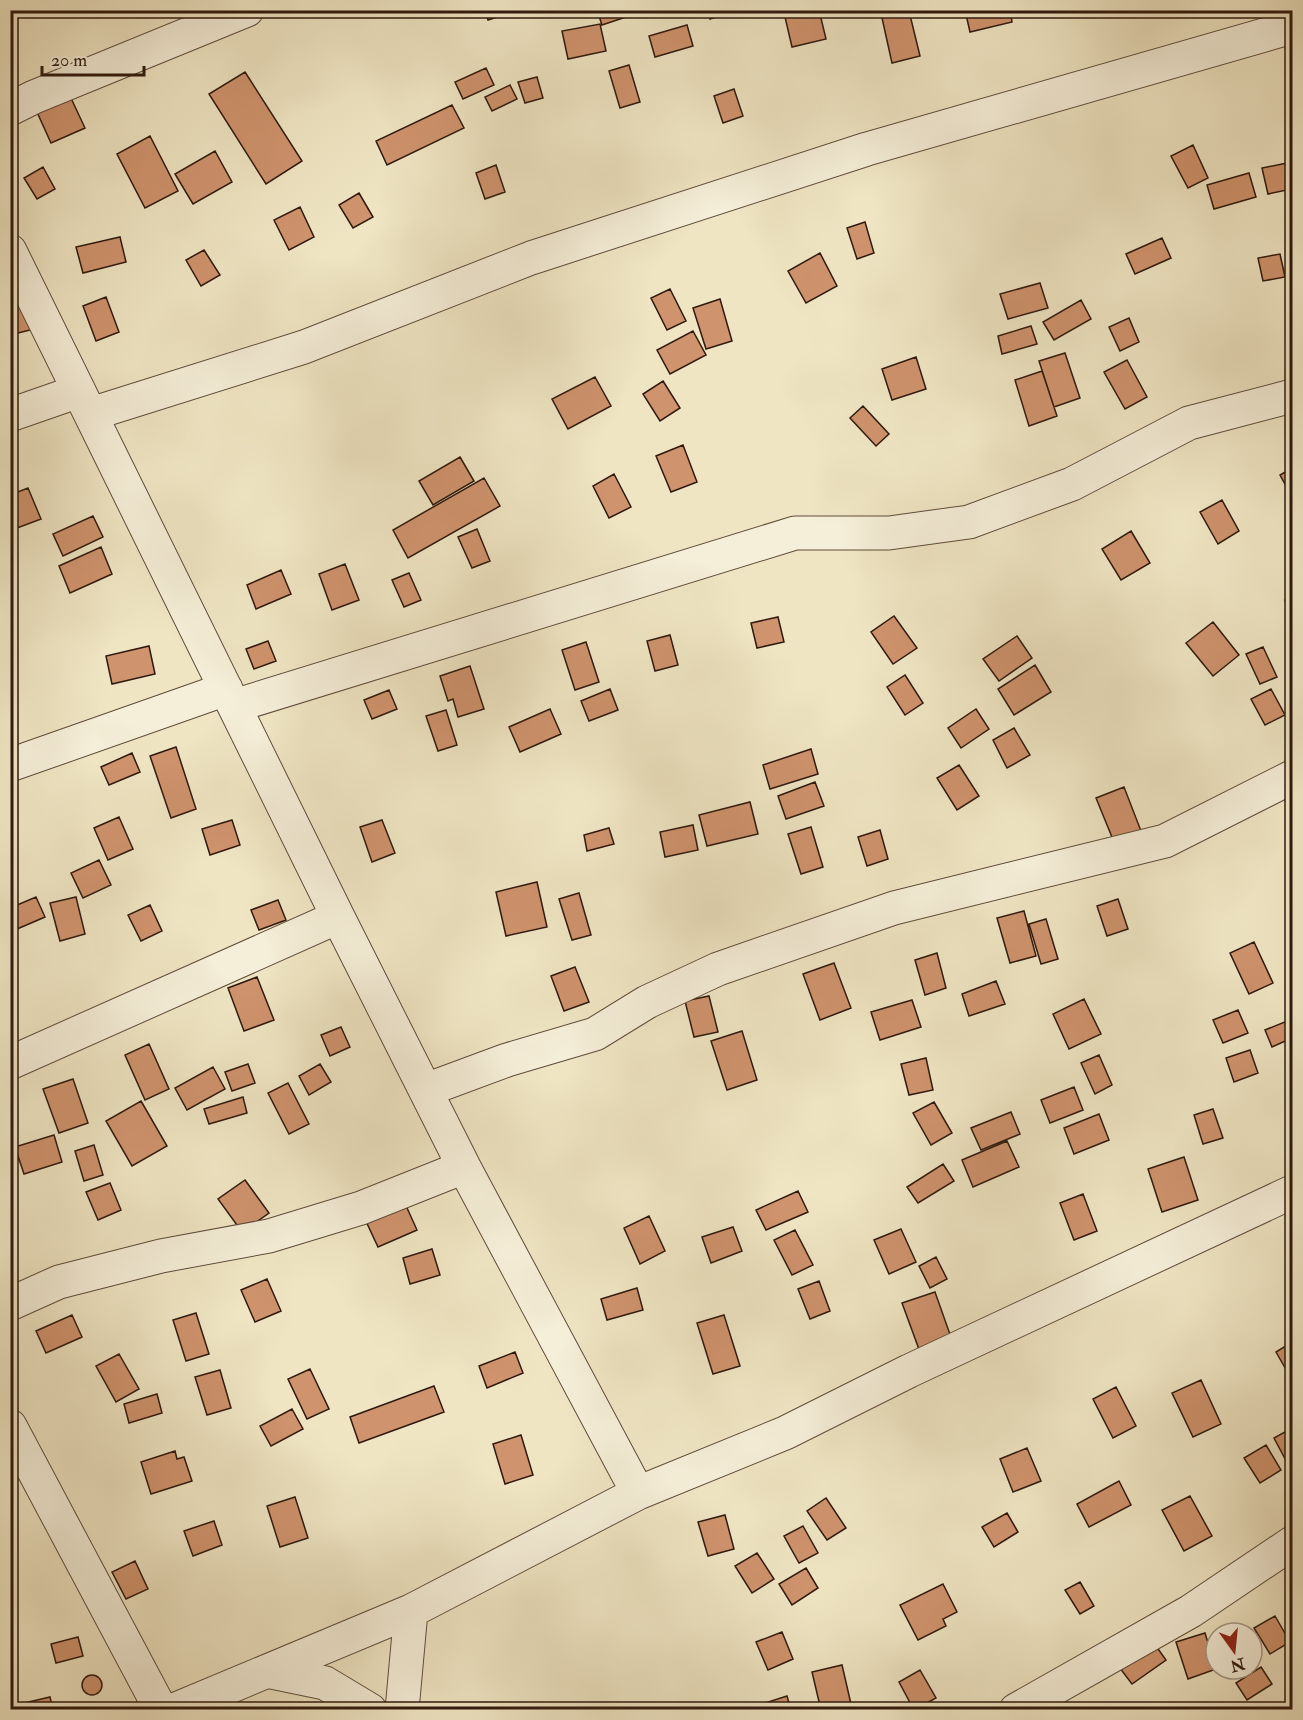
<svg xmlns="http://www.w3.org/2000/svg" width="1303" height="1720" viewBox="0 0 1303 1720" font-family="'IM FELL Double Pica',serif">
  <style>
    .building { fill: #cf936d; stroke: #2f190e; stroke-width: 1.5 }
    .lines { fill: none; stroke-linecap: round; stroke-linejoin: round }
    .minor-casing { stroke: #5f4c3b; stroke-width: 35 }
    .minor { stroke: #f5eed8; stroke-width: 33 }
  </style>
  <rect width="100%" height="100%" fill="#efe5c3"/>
  <filter id="stains"><feTurbulence type="fractalNoise" baseFrequency=".00333" numOctaves="4"/><feColorMatrix values="0 0 0 0 .2 0 0 0 0 .09 0 0 0 0 .02 0 0 0 .5 -.17"/></filter>
  <radialGradient id="worn" r=".72"><stop offset=".6" stop-color="#630" stop-opacity="0"/><stop offset="1" stop-color="#630" stop-opacity=".3"/></radialGradient>
  <path class="building" d="M485 10H506L507 14 488 20Z
    M597 10H623L626 17 602 25Z
    M708 10H738L710 19Z
    M810 10H819L826 39 792 47 785 17Z
    M965 10H1010L1012 22 970 32Z
    M909 11 920 56 892 63 882 18Z
    M600 24 606 51 568 59 562 31Z
    M687 25 693 46 655 57 649 36Z
    M629 65 640 102 620 108 609 71Z
    M486 68 494 85 463 99 455 82Z
    M245 72 302 161 266 184 209 94Z
    M537 77 543 98 525 103 518 82Z
    M510 85 517 99 492 111 485 97Z
    M734 89 743 116 723 123 714 96Z
    M70 96 85 128 51 143 37 112Z
    M452 105 464 128 387 165 376 141Z
    M150 136 178 191 145 208 117 154Z
    M1193 145 1208 178 1188 188 1171 156Z
    M215 151 232 182 193 204 175 174Z
    M1292 162V189L1268 194 1262 168Z
    M496 165 505 192 485 199 476 173Z
    M43 167 55 189 37 199 24 178Z
    M1249 173 1256 197 1214 209 1207 185Z
    M359 193 373 217 353 228 339 205Z
    M300 207 314 237 289 250 274 220Z
    M865 222 874 253 857 259 847 228Z
    M120 237 126 262 83 273 76 247Z
    M1162 238 1171 258 1135 274 1126 254Z
    M204 250 220 275 201 286 186 260Z
    M820 253 837 286 806 303 788 271Z
    M1280 254 1285 277 1263 281 1258 258Z
    M1040 283 1048 308 1008 319 1000 294Z
    M670 289 686 321 667 330 651 298Z
    M106 297 119 332 96 341 83 306Z
    M720 299 732 341 706 349 693 308Z
    M1081 300 1091 319 1054 340 1043 322Z
    M26 301 34 329 10 335V305Z
    M1129 318 1139 342 1120 351 1109 327Z
    M1031 326 1037 344 1002 354 998 336Z
    M693 331 706 355 670 374 657 350Z
    M1065 353 1080 398 1054 407 1039 361Z
    M916 357 926 389 892 400 882 369Z
    M1127 360 1147 397 1125 409 1104 372Z
    M1042 371 1057 416 1029 426 1015 380Z
    M595 377 611 406 568 429 552 399Z
    M663 381 680 408 660 421 643 394Z
    M863 406 889 434 876 446 850 418Z
    M683 445 697 482 671 492 656 456Z
    M460 457 474 481 433 505 419 481Z
    M1292 468V497L1280 475Z
    M614 474 631 507 609 518 593 486Z
    M484 478 500 506 408 558 393 530Z
    M28 488 41 519 17 528 10 511V495Z
    M1222 500 1239 531 1218 544 1200 512Z
    M93 516 103 537 63 556 53 534Z
    M477 529 490 561 472 568 458 537Z
    M1131 531 1150 563 1121 580 1102 549Z
    M101 547 112 574 70 593 59 566Z
    M345 564 359 600 332 610 319 574Z
    M281 570 291 594 256 609 247 585Z
    M409 573 421 600 404 607 392 580Z
    M1292 598V622L1285 600Z
    M894 616 917 648 893 664 871 632Z
    M778 617 784 642 757 648 751 623Z
    M1213 622 1239 655 1213 676 1186 643Z
    M670 635 678 665 655 671 647 641Z
    M1017 636 1032 658 999 681 983 659Z
    M268 641 276 661 254 669 246 649Z
    M586 642 599 682 575 690 562 650Z
    M149 646 155 674 112 684 106 656Z
    M1263 647 1277 677 1260 684 1246 654Z
    M1035 665 1051 692 1014 715 998 689Z
    M470 666 484 709 458 717 453 699 448 701 440 676Z
    M905 675 923 703 905 715 887 687Z
    M610 689 618 710 589 721 581 701Z
    M1271 689 1285 715 1265 725 1251 699Z
    M389 690 397 709 372 719 364 700Z
    M550 709 561 734 520 752 509 727Z
    M976 709 989 729 961 748 948 728Z
    M446 710 457 745 438 751 426 716Z
    M1014 728 1030 755 1007 768 993 740Z
    M176 747 196 809 171 818 150 756Z
    M811 749 818 774 770 789 763 765Z
    M132 753 140 772 109 785 101 767Z
    M959 765 979 796 957 810 937 778Z
    M815 782 824 806 786 819 778 796Z
    M1124 787 1141 831 1114 842 1096 798Z
    M750 802 758 834 707 846 699 815Z
    M119 817 133 849 108 860 94 828Z
    M232 820 240 845 210 855 202 829Z
    M382 820 395 853 372 862 360 827Z
    M693 825 698 850 665 857 660 832Z
    M811 827 823 867 801 874 788 834Z
    M609 828 614 844 587 851 584 835Z
    M880 830 888 859 867 866 858 837Z
    M99 860 111 885 83 898 71 873Z
    M537 882 547 927 506 936 496 892Z
    M579 893 591 935 572 940 559 899Z
    M36 897 45 917 10 932V908Z
    M76 897 85 934 60 941 50 903Z
    M1118 899 1128 929 1107 936 1097 906Z
    M278 900 286 920 259 930 251 910Z
    M150 905 162 931 141 941 128 915Z
    M1024 911 1036 956 1010 963 997 918Z
    M1046 919 1058 959 1041 964 1029 924Z
    M1254 942 1273 983 1249 994 1230 953Z
    M937 953 946 988 925 995 915 960Z
    M834 963 851 1008 820 1020 803 974Z
    M575 967 589 1002 564 1011 551 976Z
    M257 977 274 1020 244 1031 228 988Z
    M996 981 1005 1004 969 1016 962 994Z
    M709 996 718 1032 694 1037 685 1001Z
    M1084 999 1101 1034 1069 1049 1053 1014Z
    M912 1000 921 1027 880 1040 871 1012Z
    M1238 1010 1248 1033 1223 1043 1213 1020Z
    M1292 1019V1038L1272 1047 1265 1030Z
    M341 1027 350 1047 330 1056 321 1035Z
    M742 1031 757 1080 727 1090 711 1041Z
    M149 1044 169 1089 145 1100 125 1055Z
    M1250 1050 1258 1073 1234 1082 1226 1058Z
    M1099 1055 1112 1085 1095 1094 1081 1063Z
    M926 1058 933 1090 909 1095 901 1064Z
    M248 1064 255 1083 232 1091 225 1072Z
    M320 1064 331 1082 309 1095 299 1076Z
    M213 1067 225 1089 187 1110 175 1088Z
    M73 1079 88 1123 59 1133 43 1089Z
    M288 1083 309 1124 289 1134 268 1093Z
    M1074 1087 1083 1110 1050 1123 1041 1100Z
    M243 1097 247 1113 209 1124 204 1109Z
    M141 1101 167 1146 132 1166 106 1121Z
    M934 1102 952 1133 931 1145 913 1113Z
    M1213 1109 1223 1138 1203 1144 1194 1115Z
    M1011 1112 1020 1134 981 1150 971 1128Z
    M1099 1114 1109 1140 1074 1154 1064 1128Z
    M54 1135 62 1162 24 1174 15 1147Z
    M1007 1141 1019 1167 973 1187 962 1160Z
    M94 1145 103 1175 84 1181 75 1151Z
    M1184 1157 1198 1200 1162 1212 1148 1169Z
    M943 1164 954 1181 918 1203 907 1187Z
    M245 1180 269 1213 242 1232 218 1199Z
    M110 1183 121 1210 98 1220 86 1192Z
    M798 1191 808 1212 766 1230 756 1210Z
    M1083 1194 1097 1231 1074 1240 1060 1203Z
    M403 1199 417 1230 378 1247 364 1217Z
    M649 1216 665 1251 640 1264 624 1228Z
    M733 1227 742 1251 711 1263 702 1237Z
    M901 1229 916 1262 889 1274 874 1240Z
    M795 1230 813 1265 792 1275 774 1240Z
    M432 1249 440 1275 410 1284 403 1258Z
    M936 1257 947 1279 930 1288 919 1266Z
    M267 1279 281 1311 255 1322 241 1290Z
    M819 1281 830 1311 810 1319 798 1289Z
    M637 1288 643 1310 607 1320 601 1299Z
    M935 1292 952 1340 920 1352 902 1303Z
    M196 1313 209 1354 186 1361 173 1320Z
    M72 1315 82 1337 46 1353 36 1331Z
    M724 1315 740 1366 713 1374 697 1323Z
    M1292 1342V1370L1288 1373 1276 1352Z
    M515 1352 523 1373 487 1388 479 1366Z
    M119 1354 139 1389 116 1402 96 1366Z
    M310 1369 329 1409 307 1419 288 1379Z
    M220 1370 231 1408 207 1415 195 1377Z
    M1201 1380 1221 1424 1193 1437 1172 1393Z
    M434 1386 444 1412 359 1443 350 1417Z
    M1116 1387 1136 1426 1113 1438 1093 1399Z
    M157 1394 162 1413 129 1423 124 1404Z
    M292 1409 303 1429 271 1446 260 1426Z
    M1292 1428V1469L1291 1470 1274 1438Z
    M521 1435 533 1475 505 1484 493 1444Z
    M1266 1445 1281 1470 1260 1483 1244 1458Z
    M1027 1448 1041 1481 1013 1492 1000 1459Z
    M175 1451 177 1459 184 1457 192 1481 151 1494 141 1462Z
    M1119 1481 1131 1505 1089 1527 1077 1504Z
    M1190 1496 1212 1536 1184 1551 1162 1510Z
    M295 1497 308 1538 280 1547 267 1506Z
    M826 1498 846 1528 827 1540 807 1511Z
    M1007 1513 1018 1532 994 1547 982 1527Z
    M725 1515 734 1549 708 1556 698 1522Z
    M214 1521 222 1545 193 1556 184 1531Z
    M803 1526 818 1553 799 1563 784 1536Z
    M757 1553 774 1579 752 1593 735 1566Z
    M135 1561 148 1589 126 1599 112 1572Z
    M806 1568 818 1588 792 1605 779 1584Z
    M1080 1582 1094 1606 1080 1614 1065 1590Z
    M943 1584 957 1612 943 1619 946 1626 918 1640 900 1605Z
    M1275 1616 1290 1642 1270 1654 1254 1628Z
    M782 1632 793 1659 768 1670 756 1642Z
    M1205 1633 1216 1669 1188 1679 1176 1642Z
    M78 1637 83 1656 56 1663 51 1644Z
    M1151 1639 1166 1660 1132 1684 1116 1663Z
    M842 1665 851 1704 821 1710 812 1672Z
    M1261 1667 1272 1684 1247 1700 1236 1683Z
    M920 1670 936 1698 914 1710 899 1682Z
    M82 1685a10 10 0 1 1 20 0a10 10 0 1 1-20 0Z
    M787 1696 791 1710H760L759 1705Z
    M50 1697 53 1710H25L24 1703Z"/>
  <g class="lines">
    <defs>
      <path id="minor" d="M10 109 34 97 247 10
        M10 251 338 917 464 1167 638 1493
        M91 414 304 347 531 258 867 149 1292 27
        M10 415 79 391
        M234 706 795 533H889L969 522 1072 484 1189 423 1292 396
        M10 765 226 689
        M10 1063 338 917
        M426 1090 507 1060 595 1034 647 1002 718 969 894 908 1165 841 1292 777
        M10 1304 59 1282 161 1256 269 1236 361 1208 464 1167
        M10 1426 161 1710
        M267 1671 325 1683 370 1710
        M174 1710 411 1611 638 1493 785 1433 909 1371 1292 1192
        M402 1710 411 1611
        M1016 1710 1191 1611 1292 1543"/>
    </defs>
    <use href="#minor" class="minor-casing"/>
    <use href="#minor" class="minor"/>
  </g>
  <rect width="1303" height="1720" fill="none" stroke="#efe5c3" stroke-width="36"/>
  <rect x="12" y="12" width="1279" height="1696" fill="none" stroke="#2f190e" stroke-width="3"/>
  <rect x="18" y="18" width="1267" height="1684" fill="none" stroke="#2f190e" stroke-width="1.5"/>
  <g transform="translate(1234 1651) rotate(165)"><circle r="28" fill="#f5eed8" stroke="#a69987" stroke-width="1.5"/>
  <path d="M0-4.5L10 22L0 15L-10 22Z" fill="#8f2418"/>
  <text y="-9" font-size="16" font-weight="bold" text-anchor="middle" fill="#2f190e">N</text>
  </g>
  <path d="M42 66v9h102v-9" fill="none" stroke="#2f190e" stroke-width="3"/>
  <text x="51" y="66" font-size="18" fill="#2f190e" stroke="#f5eed8" stroke-width="4.5" paint-order="stroke">20 m</text>
  <rect width="100%" height="100%" filter="url(#stains)"/>
  <rect width="100%" height="100%" fill="url(#worn)"/>
</svg>
